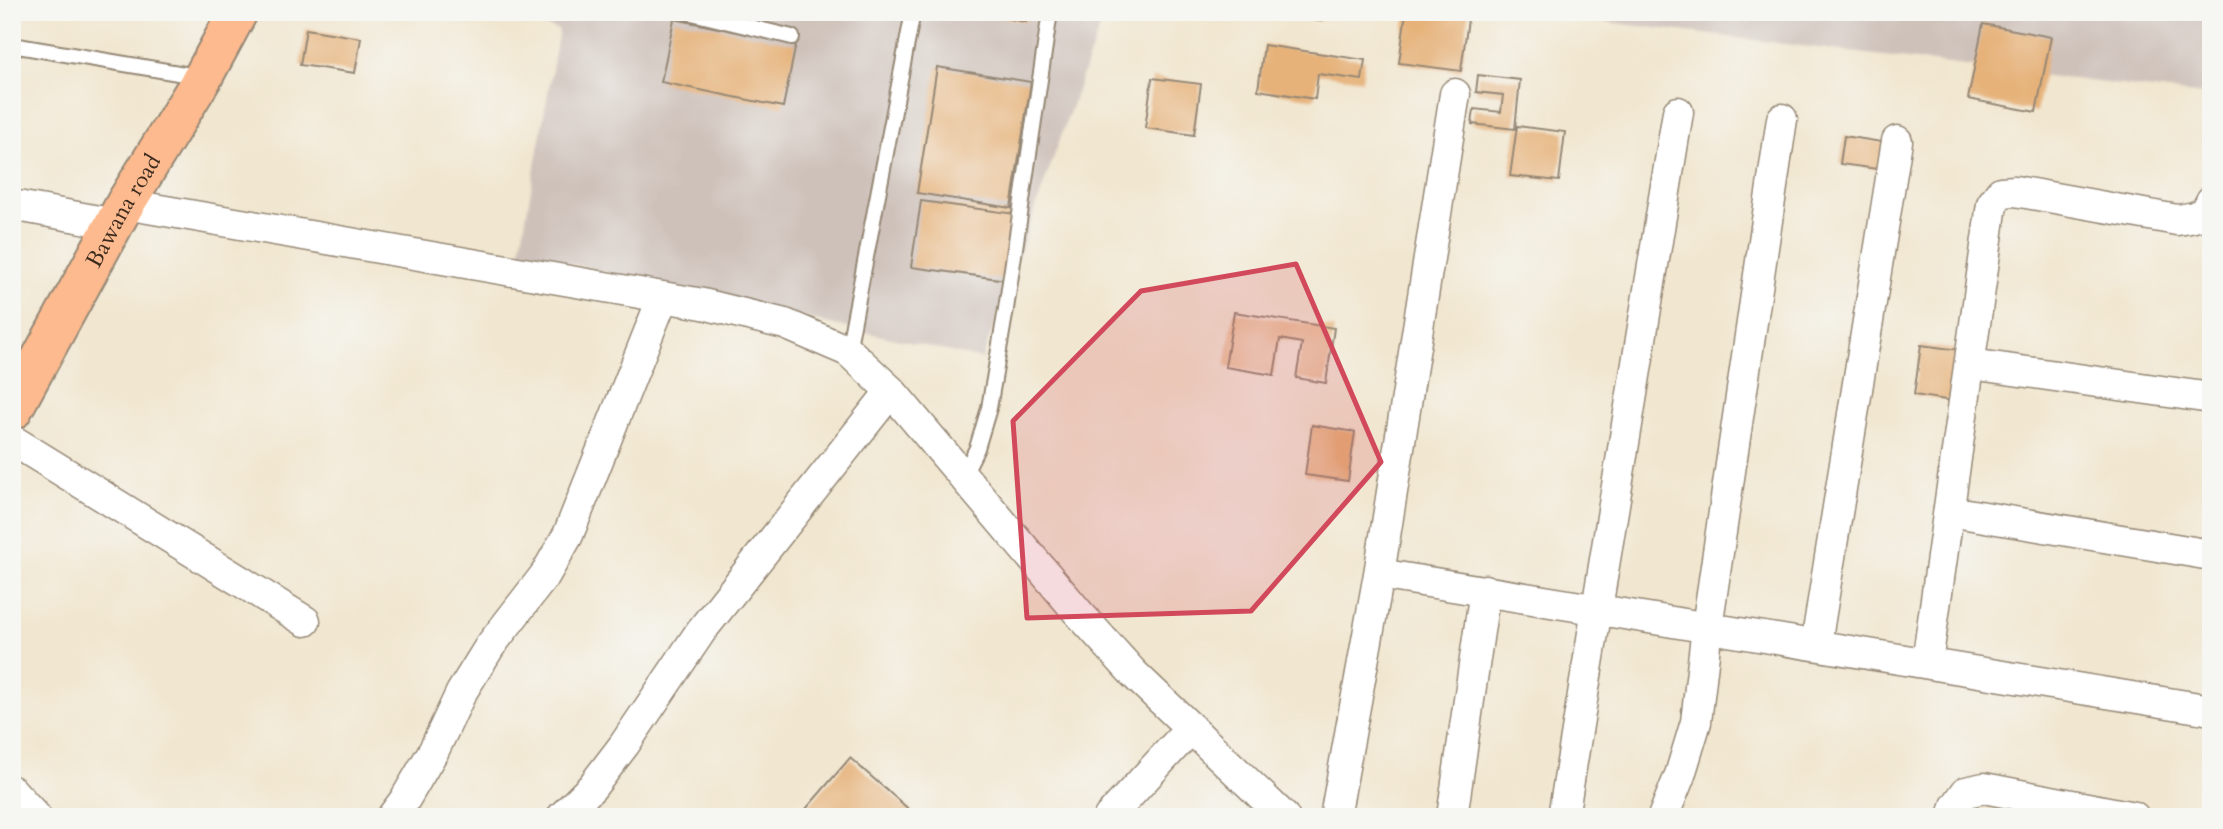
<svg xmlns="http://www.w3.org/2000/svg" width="2223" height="829" viewBox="0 0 2223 829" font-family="Cardo,serif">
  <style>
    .industrial { fill: #cec1ba }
    .building { fill: #e6b27a }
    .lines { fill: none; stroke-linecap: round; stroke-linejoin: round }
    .service-casing { stroke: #968876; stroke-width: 18 }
    .minor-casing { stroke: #968876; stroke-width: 33 }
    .primary-casing { stroke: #968876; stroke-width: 42 }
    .service { stroke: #fff; stroke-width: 14 }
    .minor { stroke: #fff; stroke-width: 30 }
    .primary { stroke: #fcba8e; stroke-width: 38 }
    .marked { fill: #d1495b; fill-opacity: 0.2; stroke: #d1495b; stroke-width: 5; stroke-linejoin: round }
    .labels { text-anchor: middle; stroke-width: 5; stroke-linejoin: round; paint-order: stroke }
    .street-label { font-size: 23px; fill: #3b2a1e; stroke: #f6f6f2 }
  </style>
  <rect width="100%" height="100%" fill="#f6f6f2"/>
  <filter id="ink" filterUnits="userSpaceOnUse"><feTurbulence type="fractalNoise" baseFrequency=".0143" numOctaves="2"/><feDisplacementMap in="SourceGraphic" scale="14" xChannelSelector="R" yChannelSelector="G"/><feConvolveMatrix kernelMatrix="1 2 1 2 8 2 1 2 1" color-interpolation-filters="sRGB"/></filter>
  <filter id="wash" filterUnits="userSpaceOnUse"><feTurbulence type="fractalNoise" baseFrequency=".00686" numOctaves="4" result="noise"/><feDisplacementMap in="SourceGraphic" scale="28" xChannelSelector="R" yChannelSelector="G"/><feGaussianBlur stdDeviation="1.57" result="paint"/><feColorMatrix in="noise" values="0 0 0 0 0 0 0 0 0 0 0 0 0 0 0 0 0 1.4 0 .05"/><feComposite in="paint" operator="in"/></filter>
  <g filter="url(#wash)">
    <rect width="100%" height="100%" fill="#f1e6cf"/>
    <path class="industrial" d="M492 12H1105L982 359 520 252 559 30Z
      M1524 12H2211V96Z"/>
    <g id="blocks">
      <path class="building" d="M974 12H1028L1026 22Z
        M1293 12H1322L1321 21 1292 17Z
        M1406 12H1469L1461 71 1399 63Z
        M674 19 796 44 783 107 661 82Z
        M1983 24 2051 37 2036 112 1968 99Z
        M306 29 361 38 355 73 300 65Z
        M1264 45 1365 60 1362 80 1318 74 1315 99 1258 90Z
        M937 67 1031 82 1011 208 917 193Z
        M1478 75 1520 80 1515 129 1472 124 1474 109 1501 112 1503 95 1476 92Z
        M1152 78 1201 84 1194 135 1145 128Z
        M1517 126 1565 132 1559 181 1510 176Z
        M1844 136 1888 143 1884 170 1840 164Z
        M921 201 1016 214 1007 280 911 267Z
        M1234 312 1334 328 1326 383 1296 378 1302 343 1280 339 1274 375 1225 367Z
        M1921 345 1967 351 1959 402 1914 395Z
        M1312 425 1355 432 1348 481 1305 475Z
        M850 758 913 813 910 817H799Z"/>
    </g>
  </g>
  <g filter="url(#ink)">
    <use href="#blocks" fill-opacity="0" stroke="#968876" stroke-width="2"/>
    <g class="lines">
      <defs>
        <path id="service" d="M688 12 792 37
          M12 45 202 77
          M848 351 913 12
          M963 476 977 448 989 408 1006 309 1050 12"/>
        <path id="minor" d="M125 204 703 304 785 324 848 351 891 391 1077 611 1134 674 1284 817
          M12 205 115 224
          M1971 364 2211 398
          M12 440 305 621
          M1949 511 2211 555
          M1379 574 2211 710
          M1816 644 1897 141
          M1927 663 1992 204 2001 192 2015 191 2177 220C2192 218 2205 217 2211 201
          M12 791 36 817
          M392 817 404 801 434 750 461 693 490 646 545 575 568 535 663 297
          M562 817 592 787 624 745 701 631 891 391
          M1109 817 1191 728
          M1335 817 1379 574 1455 94
          M1452 817 1485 590
          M1563 817 1678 112
          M1663 817 1680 775 1696 722 1707 627 1782 119
          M1953 817 1956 806 1966 792 1984 788 2134 817"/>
        <g id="primary">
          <path id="s1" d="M12 411 125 204 203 77 238 12"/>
        </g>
      </defs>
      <use href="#service" class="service-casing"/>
      <use href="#minor" class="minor-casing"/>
      <use href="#primary" class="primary-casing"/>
      <use href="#service" class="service"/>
      <use href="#minor" class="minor"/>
      <use href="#primary" class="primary"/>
    </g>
  </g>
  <path class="marked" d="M1296 264 1381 462 1251 611 1027 618 1013 421 1141 291Z"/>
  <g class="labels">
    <g class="street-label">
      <text dy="8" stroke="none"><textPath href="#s1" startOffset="229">Bawana road</textPath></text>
    </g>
  </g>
  <rect width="2223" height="829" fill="none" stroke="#f6f6f2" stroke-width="42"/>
</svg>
